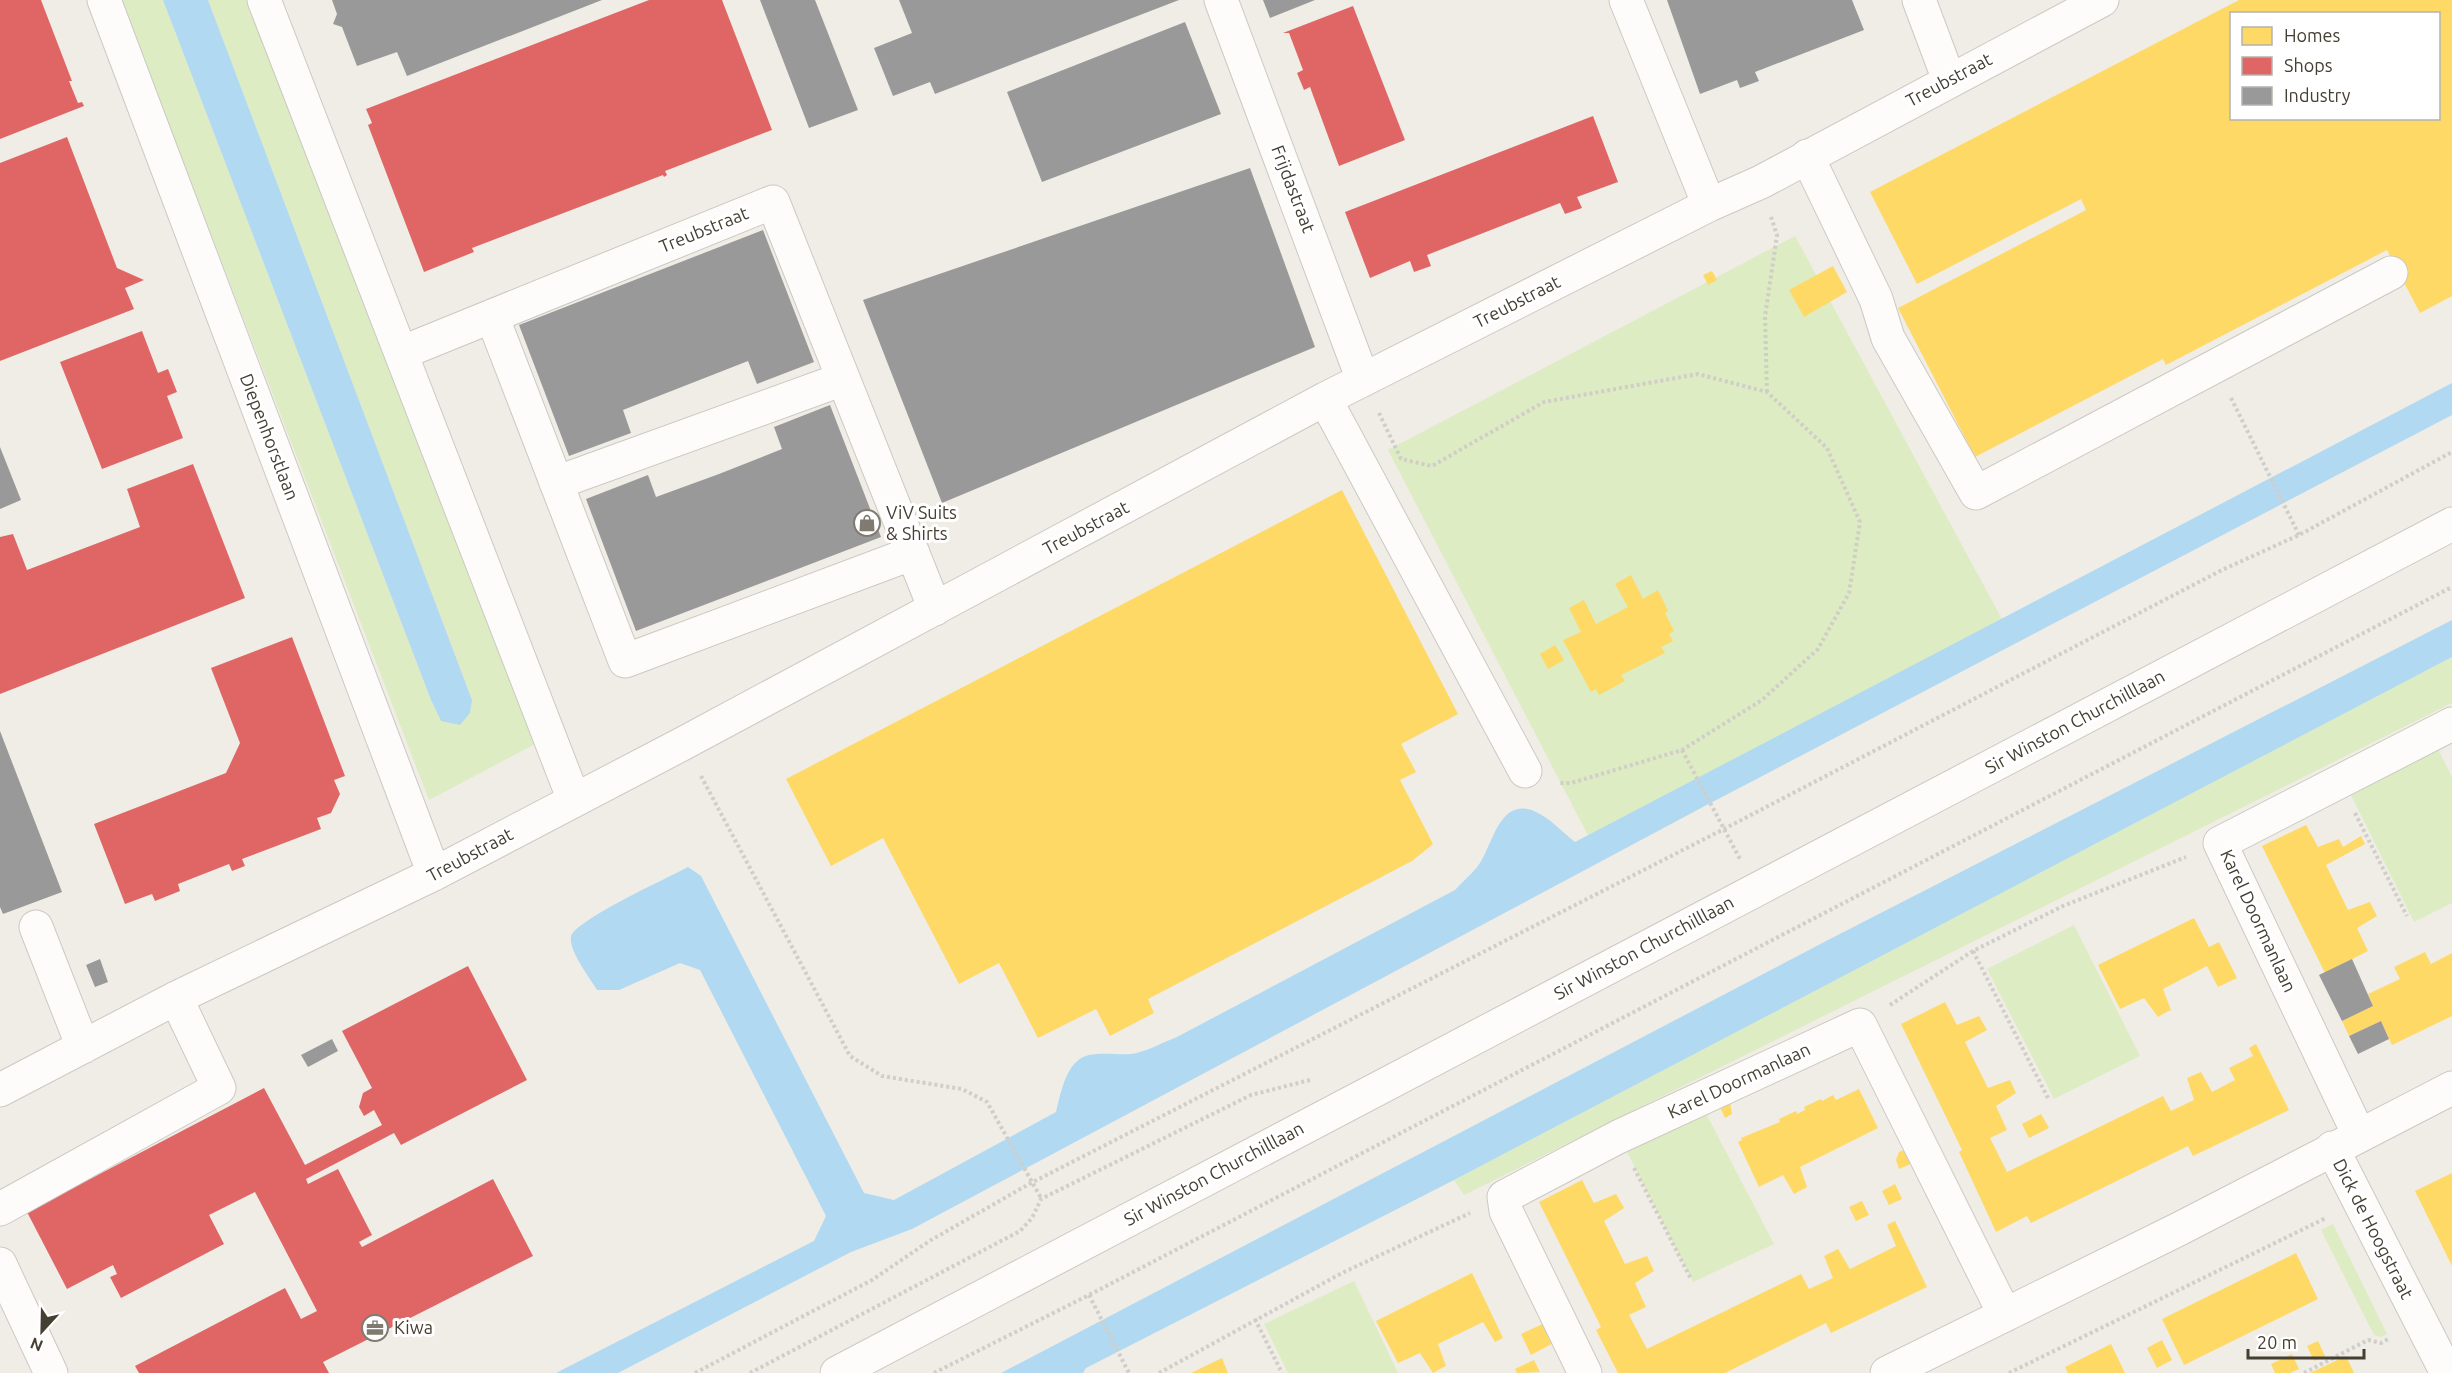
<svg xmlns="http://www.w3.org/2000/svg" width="2452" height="1373" viewBox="0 0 2452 1373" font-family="Ubuntu,sans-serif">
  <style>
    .green { fill: #ddecc3 }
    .water { fill: #b1d9f2 }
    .homes { fill: #ffd966; fill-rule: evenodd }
    .shops { fill: #e06666 }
    .industry { fill: #999 }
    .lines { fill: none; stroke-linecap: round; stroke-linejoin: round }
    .minor-casing { stroke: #cbc9c2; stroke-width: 35 }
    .path { stroke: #d1cdc8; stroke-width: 4; stroke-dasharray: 3 3; stroke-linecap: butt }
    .minor { stroke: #fdfcfb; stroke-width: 33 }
    .labels { text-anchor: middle; stroke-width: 6; stroke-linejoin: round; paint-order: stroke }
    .street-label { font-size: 18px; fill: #453e32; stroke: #fff }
    .poi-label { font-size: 18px; fill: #453e32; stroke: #fff; text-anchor: start }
  </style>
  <rect width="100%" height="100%" fill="#efede6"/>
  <path class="green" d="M121 0H163L431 700 441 721 472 700 208 0H252L535 744 429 800Z
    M1795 236 2004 623 1593 845 1388 450Z
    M2452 657V703L1464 1195 1454 1180Z
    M2437 747 2452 777V903L2414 922 2349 791Z
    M2074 925 2140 1056 2054 1099 1987 969Z
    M1700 1102 1774 1244 1693 1282 1621 1140Z
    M2333 1224 2387 1334 2381 1337 2374 1335 2321 1230Z
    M1354 1281 1398 1373H1288L1264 1324Z"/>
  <path class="water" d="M163 0H208L472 700 470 713 460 725 441 721 431 700Z
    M2452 383V415L1701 808 912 1229 851 1252 618 1373H556L814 1241 826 1216 700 970 680 963 619 990H597C590 978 569 952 571 937 573 921 670 877 688 867L701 876 864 1193 894 1200 1056 1112C1061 1093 1066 1060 1089 1055 1103 1052 1118 1055 1131 1054 1146 1052 1161 1043 1175 1038L1455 890C1463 881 1474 872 1480 863 1493 843 1500 797 1534 811 1549 817 1562 832 1575 842Z
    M2452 620V657L1454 1180 1086 1368 1083 1373H1001L1832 938Z"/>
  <path class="homes" d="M2239 0H2452V296L2420 313 2387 250 2166 365 2163 359 1975 457 1898 308 2086 210 2081 199 1917 284 1870 192ZM2232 14H2438L2439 118H2232Z
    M1833 266 1847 292 1804 317 1789 290Z
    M1712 271 1717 280 1708 285 1703 275Z
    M1342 490 1458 714 1401 744 1416 772 1400 780 1433 844 1412 861 1148 999 1154 1013 1110 1036 1096 1009 1038 1038 999 963 959 984 883 838 831 866 786 779Z
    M1631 575 1643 599 1658 590 1668 611 1665 613 1674 631 1669 634 1673 641 1661 647 1665 653 1621 675 1625 681 1599 695 1596 689 1591 692 1563 640 1581 632 1569 608 1584 600 1596 624 1628 607 1615 584Z
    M1555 645 1564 660 1548 669 1540 654Z
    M2306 825 2318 847 2339 839 2343 847 2361 836 2365 844 2326 865 2348 910 2370 902 2377 916 2357 928 2368 951 2325 973 2262 846Z
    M2194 918 2209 947 2219 942 2237 978 2218 987 2207 966 2163 989 2171 1010 2163 1014 2158 1017 2144 998 2120 1009 2098 965Z
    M2425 952 2431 964 2452 953V1016L2392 1045 2381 1021 2349 1036 2342 1021 2373 1006 2368 994 2400 979 2394 967Z
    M1945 1002 1957 1025 1979 1016 1987 1030 1965 1042 1988 1088 2010 1080 2016 1093 1996 1106 2007 1130 1990 1138 2007 1172 2163 1096 2171 1111 2194 1100 2187 1078 2201 1072 2212 1092 2235 1080 2229 1068 2253 1056 2249 1048 2256 1044 2289 1110 2193 1156 2188 1146 2031 1223 2027 1216 1996 1232 1959 1152 1962 1150 1901 1024Z
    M1859 1089 1878 1128 1800 1167 1807 1187 1794 1194 1783 1175 1759 1187 1738 1142 1742 1140 1741 1138 1780 1122 1779 1119 1796 1111 1797 1114 1805 1110 1804 1107 1821 1099 1822 1101 1833 1095 1836 1100Z
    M1717 1101H1730L1732 1114 1725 1118Z
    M2041 1114 2049 1128 2029 1138 2022 1124Z
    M1906 1149 1913 1163 1899 1169 1896 1160 1899 1152Z
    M2452 1173V1266L2415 1191Z
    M1582 1180 1594 1203 1616 1194 1624 1208 1604 1221 1625 1264 1647 1256 1654 1271 1635 1283 1646 1307 1629 1315 1647 1349 1801 1274 1809 1289 1833 1278 1824 1256 1838 1249 1850 1269 1896 1246 1887 1225 1895 1221 1927 1287 1831 1333 1826 1323 1725 1373H1618L1596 1330 1601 1327 1539 1202Z
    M1895 1184 1902 1199 1889 1205 1882 1191Z
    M1862 1201 1869 1215 1856 1221 1849 1207Z
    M2296 1253 2318 1299 2184 1365 2162 1319Z
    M1472 1273 1503 1338 1495 1342 1483 1322 1438 1344 1446 1366 1440 1369 1433 1373 1420 1353 1398 1363 1376 1321Z
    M1547 1322 1557 1341 1531 1355 1521 1334Z
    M2162 1340 2172 1360 2157 1368 2147 1348Z
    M2318 1341 2325 1356 2314 1361 2307 1346Z
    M2111 1344 2125 1373H2068L2065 1367Z
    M2292 1354 2299 1369 2290 1373H2275L2271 1364Z
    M2346 1356 2354 1373H2310Z
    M1222 1358 1228 1373H1191Z
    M1534 1360 1540 1372 1517 1373 1515 1369Z"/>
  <path class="shops" d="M0 0H41L72 81H69L78 103 82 102 84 106 0 139Z
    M649 0H722L772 130 665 171 667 175 664 177 663 175 472 248 474 252 424 272 368 125 372 123 366 109Z
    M1353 6 1405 140 1339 166 1310 87 1304 90 1297 73 1303 70 1289 33H1283Z
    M1593 116 1618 182 1577 197 1582 208 1565 214 1560 203 1427 255 1431 266 1414 272 1410 261 1370 278 1345 212Z
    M67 137 117 268 144 280 125 288 134 309 0 361V163Z
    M142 331 158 373 168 369 177 392 167 396 183 438 102 469 60 362Z
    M193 464 245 598 0 694V537L13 534 27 570 140 527 127 489Z
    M292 637 345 776 334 780 340 794 331 813 317 818 321 829 242 859 245 866 232 871 229 864 178 884 180 891 155 901 152 894 125 904 94 824 226 773 240 743 211 668Z
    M468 966 527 1080 401 1145 394 1133 306 1179 308 1184 338 1169 372 1235 359 1242 362 1247 493 1179 533 1256 323 1362 329 1373H139L135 1366 285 1288 301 1319 317 1311 255 1192 209 1215 224 1244 121 1298 110 1277 117 1274 113 1265 67 1289 27 1212 264 1088 305 1165 382 1125 374 1110 364 1116 359 1107 363 1093 372 1088 342 1031Z"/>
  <path class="industry" d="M332 0H602L407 76 397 52 357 66 342 27 333 24 337 14Z
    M760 0H815L858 110 809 128Z
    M899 0H1179L935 94 930 82 893 96 874 48 912 33Z
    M1263 0H1315L1270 18Z
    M1667 0H1852L1864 30 1755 72 1759 81 1740 88 1737 80 1700 94Z
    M1185 22 1221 114 1042 182 1007 92Z
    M1250 168 1315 347 942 503 863 300Z
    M763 230 814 362 757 384 748 361 623 410 631 433 569 456 519 325Z
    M830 405 881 537 636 631 586 499 648 475 656 497 719 474 782 449 774 427Z
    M0 447 21 500 0 509Z
    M0 731 62 892 3 914 0 907Z
    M100 959 108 982 95 987 86 965Z
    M2352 959 2373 1006 2342 1021 2319 975Z
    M2381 1021 2389 1039 2358 1054 2349 1036Z
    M332 1039 338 1051 308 1067 301 1055Z"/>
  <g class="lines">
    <defs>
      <path id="minor" d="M104 0 434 874
        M264 0 574 800
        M1221 0 1363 380
        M1626 0 1709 205
        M1919 0 1949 80
        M1807 156 1876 299 1888 338 1976 493 2391 273
        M492 316 625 661 913 553
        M401 353 773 202 935 609
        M1325 399 1525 771
        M556 483 843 379
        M36 927 83 1047
        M0 1090 176 998 434 874 684 743 1325 399 1709 205 1761 182 2102 0
        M2359 1135 2220 843 2452 724
        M2332 1148 2447 1373
        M0 1209 219 1088 176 998
        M0 1264 51 1373
        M837 1373 2452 524
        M1585 1373 1506 1211 1504 1197 1618 1137 1860 1025 2005 1315
        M1887 1373 2179 1229 2452 1088"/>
    </defs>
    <use href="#minor" class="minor-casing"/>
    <path class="path" d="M1767 392 1765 317 1777 235 1771 217
      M2231 398 2299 535
      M1379 413 1401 459 1432 466 1544 402 1698 374 1767 392 1827 448 1860 522 1849 593 1818 649 1762 700 1682 750 1571 783H1559
      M1682 750 1740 859
      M701 776 850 1056 882 1076 962 1089 987 1102 1041 1198
      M2355 813 2407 916
      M1973 951 2049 1100
      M1890 1005 1973 951 2063 906 2186 857
      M1634 1168 1691 1279
      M1089 1295 1129 1373
      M1255 1319 1282 1373
      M695 1373 872 1280 931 1240 1031 1183 1724 829 2222 570 2299 535 2452 452
      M750 1373 1020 1231 1032 1218 1041 1199 1251 1095 1310 1080
      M934 1373 1089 1295 2452 587
      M1159 1373 1342 1273 1470 1213
      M2009 1373 2326 1218
      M2304 1373 2368 1340 2381 1343 2390 1338"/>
    <use href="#minor" class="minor"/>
  </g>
  <defs>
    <symbol id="shop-ring" viewBox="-11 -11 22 22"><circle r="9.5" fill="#fff" stroke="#807b71" stroke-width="1.5"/><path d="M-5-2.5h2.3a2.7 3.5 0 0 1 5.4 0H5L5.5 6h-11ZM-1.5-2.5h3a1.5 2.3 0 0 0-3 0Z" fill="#807b71"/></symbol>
    <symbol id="office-ring" viewBox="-11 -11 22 22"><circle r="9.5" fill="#fff" stroke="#807b71" stroke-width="1.5"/><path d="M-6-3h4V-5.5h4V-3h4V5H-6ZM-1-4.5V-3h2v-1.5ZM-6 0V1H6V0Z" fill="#807b71"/></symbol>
  </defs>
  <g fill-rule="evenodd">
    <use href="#shop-ring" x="852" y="508" width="30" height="30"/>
    <use href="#office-ring" x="360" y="1313" width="30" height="30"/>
  </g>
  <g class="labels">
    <g class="street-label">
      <text transform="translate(1949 80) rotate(-28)" y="6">Treubstraat</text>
      <text transform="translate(1293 189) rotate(69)" y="6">Frijdastraat</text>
      <text transform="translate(704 230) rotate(-22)" y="6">Treubstraat</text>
      <text transform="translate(1517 302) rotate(-27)" y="6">Treubstraat</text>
      <text transform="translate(269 437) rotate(69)" y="6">Diepenhorstlaan</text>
      <text transform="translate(1086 528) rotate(-28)" y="6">Treubstraat</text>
      <text transform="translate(2075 722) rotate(-28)" y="6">Sir Winston Churchilllaan</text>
      <text transform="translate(470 855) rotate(-28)" y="6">Treubstraat</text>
      <text transform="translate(2258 921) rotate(65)" y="6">Karel Doormanlaan</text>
      <text transform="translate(1644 948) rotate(-28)" y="6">Sir Winston Churchilllaan</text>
      <text transform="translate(1739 1081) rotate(-25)" y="6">Karel Doormanlaan</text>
      <text transform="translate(1214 1174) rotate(-28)" y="6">Sir Winston Churchilllaan</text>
      <text transform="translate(2373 1229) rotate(63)" y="6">Dick de Hoogstraat</text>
    </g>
    <g class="poi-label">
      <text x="886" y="519">ViV Suits<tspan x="886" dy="21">&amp; Shirts</tspan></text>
      <text x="394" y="1334">Kiwa</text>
    </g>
  </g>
  <rect x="2230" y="12" width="210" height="108" fill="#ffffff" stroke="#b5b2ad" stroke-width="1.5"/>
  <rect x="2242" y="27" width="30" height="18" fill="#ffd966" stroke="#b5b2ad" stroke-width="1.5"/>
  <text x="2284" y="42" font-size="18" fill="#453e32">Homes</text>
  <rect x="2242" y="57" width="30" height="18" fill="#e06666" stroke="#b5b2ad" stroke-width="1.5"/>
  <text x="2284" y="72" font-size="18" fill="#453e32">Shops</text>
  <rect x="2242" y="87" width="30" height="18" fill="#999999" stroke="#b5b2ad" stroke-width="1.5"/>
  <text x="2284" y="102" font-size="18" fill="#453e32">Industry</text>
  <g transform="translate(42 1331) rotate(202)" stroke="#ffffff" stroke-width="4.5" paint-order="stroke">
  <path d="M0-4.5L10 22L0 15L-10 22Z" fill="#453e32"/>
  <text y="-9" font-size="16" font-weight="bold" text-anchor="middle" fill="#453e32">N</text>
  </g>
  <path d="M2248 1349v9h116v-9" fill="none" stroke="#453e32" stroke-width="3"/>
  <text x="2257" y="1349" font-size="18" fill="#453e32" stroke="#ffffff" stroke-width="4.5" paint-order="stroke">20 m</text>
</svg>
